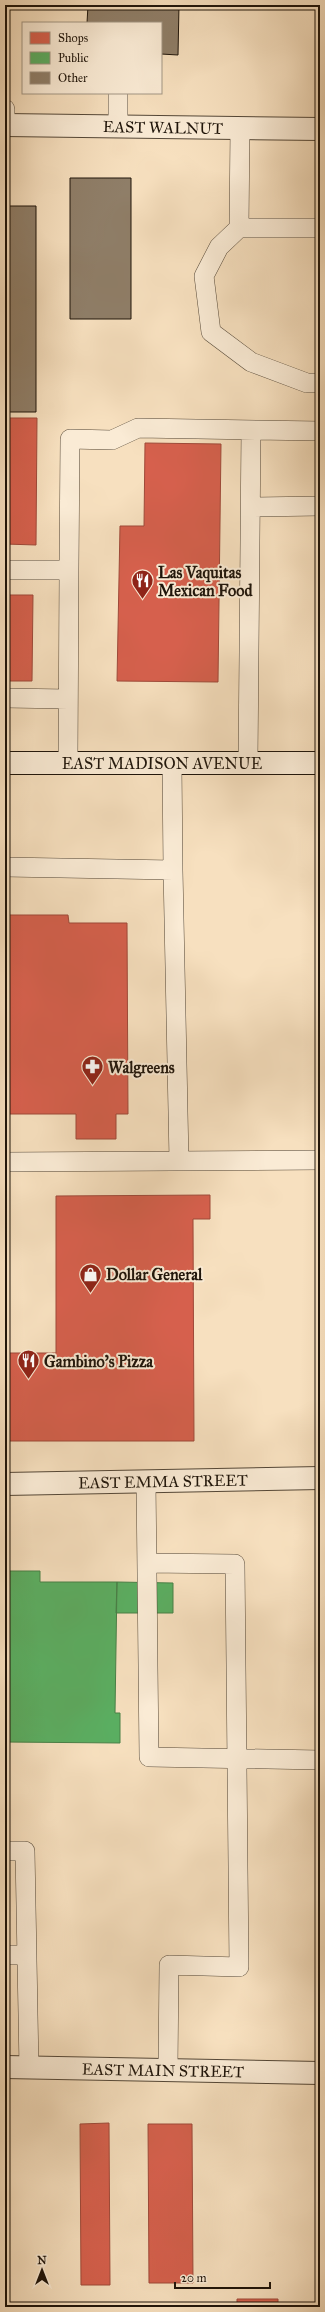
<svg xmlns="http://www.w3.org/2000/svg" width="325" height="2312" viewBox="0 0 325 2312" font-family="'IM FELL Great Primer',serif">
  <style>
    .shops { fill: #d6604d; stroke: #9f4939 }
    .public { fill: #5aae61; stroke: #488047 }
    .building { fill: #8f7e68; stroke: #1e140a }
    .lines { fill: none; stroke-linecap: round; stroke-linejoin: round }
    .lane-casing { stroke: #544737; stroke-width: 20 }
    .street-casing { stroke: #544737; stroke-width: 24 }
    .secondary-casing { stroke: #1e140a; stroke-width: 24 }
    .lane { stroke: #faebd5; stroke-width: 19 }
    .street { stroke: #faebd5; stroke-width: 22 }
    .secondary { stroke: #faebd5; stroke-width: 22 }
    .labels { text-anchor: middle; stroke-width: 4; stroke-linejoin: round; paint-order: stroke }
    .street-label { font-size: 16px; fill: #1e140a; stroke: #faebd5 }
    .poi-label { font-size: 16px; font-weight: bold; fill: #1e140a; stroke: #faebd5; text-anchor: start }
  </style>
  <rect width="100%" height="100%" fill="#f7e0bf"/>
  <filter id="stains"><feTurbulence type="fractalNoise" baseFrequency=".005" numOctaves="4"/><feColorMatrix values="0 0 0 0 .2 0 0 0 0 .09 0 0 0 0 .02 0 0 0 .5 -.17"/></filter>
  <radialGradient id="worn" r=".72"><stop offset=".6" stop-color="#630" stop-opacity="0"/><stop offset="1" stop-color="#630" stop-opacity=".3"/></radialGradient>
  <path class="shops" d="M5 418H37L36 545 5 544Z
    M145 443 221 444 218 682 117 681 120 526H144Z
    M5 595H33L32 681H5Z
    M5 915H68L69 923H127L128 1114H116V1139H76V1114H5Z
    M210 1195V1219H193L194 1441H5V1353H56V1196Z
    M109 2123 110 2285H81L80 2124Z
    M148 2124H192L193 2283H149Z
    M237 2299H278V2307H237Z"/>
  <path class="public" d="M5 1571H40V1582H117L115 1713H120V1743L5 1742Z
    M117 1582 173 1583V1613H116Z"/>
  <path class="building" d="M88 5H179L178 55 161 54V23H87Z
    M70 178H131V319H70Z
    M5 206H36V412H5Z"/>
  <g class="lines">
    <defs>
      <path id="lane" d="M118 93V127
        M5 109V125
        M240 128 239 228 219 247 204 276 211 332 251 362 307 383H320
        M239 228H320
        M251 507 320 506
        M5 570H69L70 439 112 440 138 428 320 431
        M5 698 68 699
        M68 762 69 570
        M248 763 251 430
        M5 867 173 870 172 764
        M173 870 179 1160
        M5 1162 320 1160
        M146 1481 149 1757 320 1760
        M147 1563 235 1564 239 1967 169 1965 168 2070
        M5 1851H25L29 2068
        M5 1955H27"/>
      <path id="street" d="M5 125 320 129
        M5 1484 320 1478
        M5 2067 320 2073"/>
      <path id="secondary" d="M5 763H320"/>
    </defs>
    <use href="#lane" class="lane-casing"/>
    <use href="#street" class="street-casing"/>
    <use href="#secondary" class="secondary-casing"/>
    <use href="#lane" class="lane"/>
    <use href="#street" class="street"/>
    <use href="#secondary" class="secondary"/>
  </g>
  <defs>
    <symbol id="restaurant-pin" viewBox="-11 -11 22 30"><path d="M0 17L-7.5 6A9.5 9.5 0 1 1 7.5 6Z" fill="#8f2418" stroke="#faebd5"/><path d="M-5-6h1v4h1v-4h1v4h1v-4h1v5L-1.5 .5V6h-2V.5L-5-1ZM5-6V6H3V1.5H1.5Q1.5-4 5-6Z" fill="#fff"/></symbol>
    <symbol id="pharmacy-pin" viewBox="-11 -11 22 30"><path d="M0 17L-7.5 6A9.5 9.5 0 1 1 7.5 6Z" fill="#8f2418" stroke="#faebd5"/><path d="M-2-6h4v4h4v4h-4v4h-4v-4h-4v-4h4Z" fill="#fff"/></symbol>
    <symbol id="shop-pin" viewBox="-11 -11 22 30"><path d="M0 17L-7.5 6A9.5 9.5 0 1 1 7.5 6Z" fill="#8f2418" stroke="#faebd5"/><path d="M-5-2.5h2.3a2.7 3.5 0 0 1 5.4 0H5L5.5 6h-11ZM-1.5-2.5h3a1.5 2.3 0 0 0-3 0Z" fill="#fff"/></symbol>
  </defs>
  <g fill-rule="evenodd">
    <use href="#restaurant-pin" x="130" y="568" width="25" height="34"/>
    <use href="#pharmacy-pin" x="80" y="1054" width="25" height="34"/>
    <use href="#shop-pin" x="78" y="1262" width="25" height="34"/>
    <use href="#restaurant-pin" x="16" y="1348" width="25" height="34"/>
  </g>
  <g class="labels">
    <g class="street-label">
      <text transform="translate(163 127) rotate(1)" y="6">EAST WALNUT</text>
      <text x="162" y="769">EAST MADISON AVENUE</text>
      <text transform="translate(163 1481) rotate(-1)" y="6">EAST EMMA STREET</text>
      <text transform="translate(163 2070) rotate(1)" y="6">EAST MAIN STREET</text>
    </g>
    <g class="poi-label">
      <text x="158" y="578">Las Vaquitas<tspan x="158" dy="18">Mexican Food</tspan></text>
      <text x="108" y="1073">Walgreens</text>
      <text x="106" y="1280">Dollar General</text>
      <text x="44" y="1367">Gambino's Pizza</text>
    </g>
  </g>
  <rect width="325" height="2312" fill="none" stroke="#f7e0bf" stroke-width="20"/>
  <rect x="6" y="6" width="313" height="2300" fill="none" stroke="#1e140a" stroke-width="2"/>
  <rect x="10" y="10" width="305" height="2292" fill="none" stroke="#1e140a"/>
  <rect x="22" y="22" width="140" height="72" fill="#faebd5" stroke="#a29584"/>
  <rect x="30" y="32" width="20" height="12" fill="#d6604d" stroke="#a29584"/>
  <text x="58" y="42" font-size="12" fill="#1e140a">Shops</text>
  <rect x="30" y="52" width="20" height="12" fill="#5aae61" stroke="#a29584"/>
  <text x="58" y="62" font-size="12" fill="#1e140a">Public</text>
  <rect x="30" y="72" width="20" height="12" fill="#8f7e68" stroke="#a29584"/>
  <text x="58" y="82" font-size="12" fill="#1e140a">Other</text>
  <g transform="translate(42 2270)" stroke="#faebd5" stroke-width="3" paint-order="stroke">
  <path d="M0-3L7 15L0 10L-7 15Z" fill="#1e140a"/>
  <text y="-6" font-size="11" font-weight="bold" text-anchor="middle" fill="#1e140a">N</text>
  </g>
  <path d="M175 2282v6h95v-6" fill="none" stroke="#1e140a" stroke-width="2"/>
  <text x="181" y="2282" font-size="12" fill="#1e140a" stroke="#faebd5" stroke-width="3" paint-order="stroke">20 m</text>
  <rect width="100%" height="100%" filter="url(#stains)"/>
  <rect width="100%" height="100%" fill="url(#worn)"/>
</svg>
